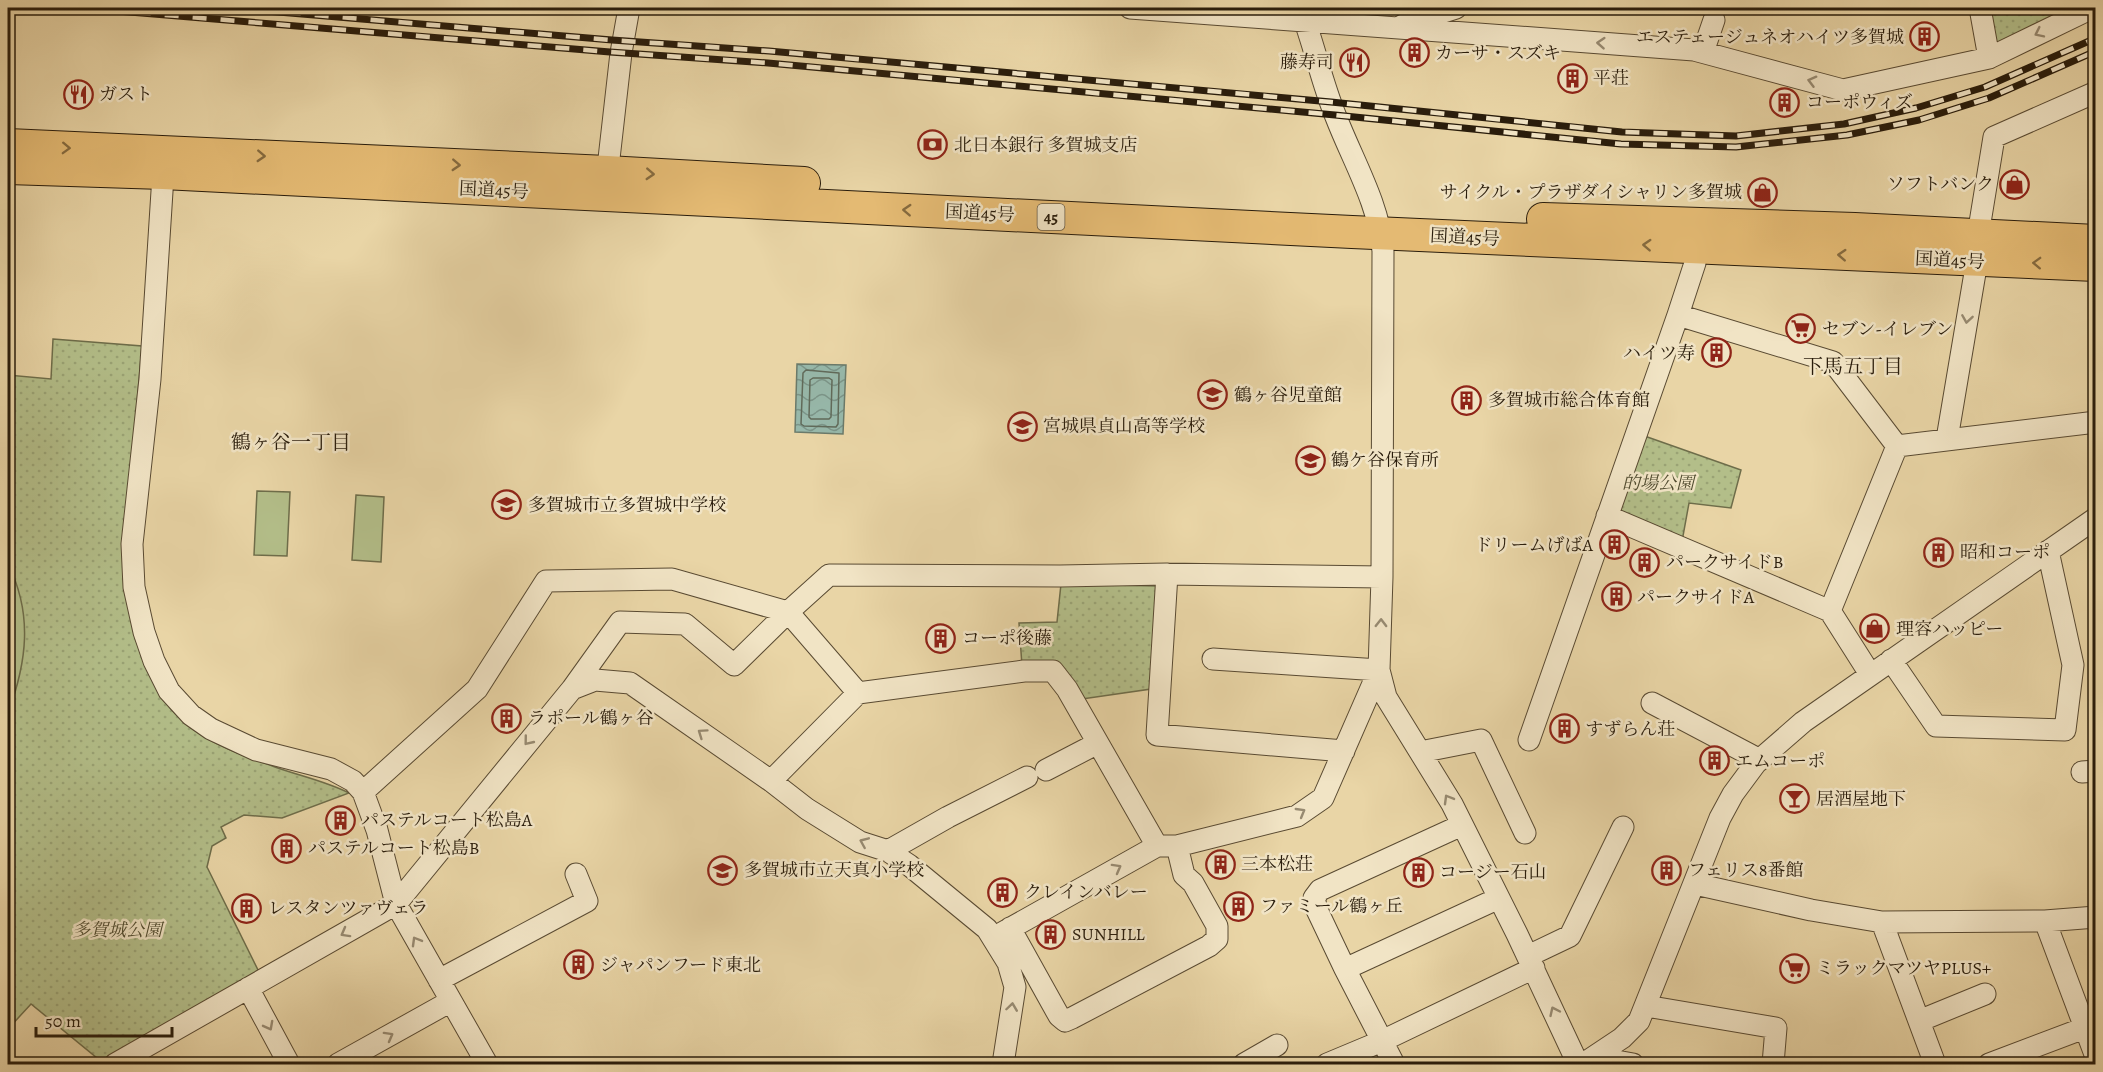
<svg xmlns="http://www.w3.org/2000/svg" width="2103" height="1072" viewBox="0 0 2103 1072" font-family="Alegreya,'Noto Serif JP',serif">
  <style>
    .park { fill: url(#park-dots); stroke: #6e6d4a; stroke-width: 1.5 }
    .pitch { fill: #b3be89; stroke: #6e6d4a; stroke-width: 1.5 }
    .water { fill: url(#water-waves); stroke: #6b7a6a; stroke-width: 1.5 }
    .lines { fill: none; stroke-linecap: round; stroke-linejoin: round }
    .shore { stroke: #606a5a; stroke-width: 1.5 }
    .minor-casing { stroke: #594a32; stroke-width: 23 }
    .highway-casing { stroke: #291c0b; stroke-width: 34 }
    .minor { stroke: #f1e4c5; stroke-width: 21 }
    .highway { stroke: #e4ba73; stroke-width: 32 }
    .rail-casing { stroke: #291c0b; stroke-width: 7 }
    .rail { stroke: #f1e4c5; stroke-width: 4.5; stroke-dasharray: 14; stroke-linecap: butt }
    .oneway { stroke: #978a71 }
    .oneway2 { stroke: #866b3f }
    .labels { text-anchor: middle; stroke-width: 5; stroke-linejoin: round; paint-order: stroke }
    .shield { fill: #f1e4c5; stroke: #655843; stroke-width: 1.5 }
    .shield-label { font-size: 16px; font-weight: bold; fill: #291c0b }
    .poi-label { font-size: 18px; fill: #291c0b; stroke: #f1e4c5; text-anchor: start }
    .street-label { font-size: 18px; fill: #291c0b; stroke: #f1e4c5 }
    .park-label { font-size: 18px; font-style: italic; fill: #524d31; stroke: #f1e4c5 }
    .neighbourhood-label { font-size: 20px; fill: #291c0b; stroke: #f1e4c5 }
  </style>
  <defs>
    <pattern id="park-dots" width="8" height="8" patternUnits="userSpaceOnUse" patternTransform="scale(1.5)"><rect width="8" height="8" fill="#b3be89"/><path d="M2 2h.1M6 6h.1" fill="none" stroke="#9aa375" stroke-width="1.8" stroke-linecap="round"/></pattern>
    <pattern id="water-waves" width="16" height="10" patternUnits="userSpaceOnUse" patternTransform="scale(1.5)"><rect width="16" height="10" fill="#97b8aa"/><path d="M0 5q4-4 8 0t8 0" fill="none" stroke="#7b9589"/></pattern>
  </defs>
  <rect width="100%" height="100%" fill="#e9d5a6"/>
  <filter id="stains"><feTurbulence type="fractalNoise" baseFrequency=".00333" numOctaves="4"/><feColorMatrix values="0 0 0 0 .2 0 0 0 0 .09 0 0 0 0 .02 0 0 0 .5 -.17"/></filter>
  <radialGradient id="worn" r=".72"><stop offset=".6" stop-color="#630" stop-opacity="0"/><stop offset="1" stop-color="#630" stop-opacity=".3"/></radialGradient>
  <path class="park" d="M1982 8H2092L1989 58Z
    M53 339 142 346 128 504 159 694C169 707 180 721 194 730 217 747 248 757 275 767 300 776 325 781 349 793L282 818 244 815 221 827 226 838 212 846 207 867 260 974 102 1062 31 1004 8 1029V375L51 379Z
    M1636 433 1741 470 1731 508 1689 503 1681 547 1607 516Z
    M1061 584 1158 586 1151 689 1082 699 1022 666 1019 623 1057 622Z"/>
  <path class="pitch" d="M257 491 290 492 287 556 254 555Z
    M356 495 384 497 381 562 352 560Z
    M8 564C33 614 27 662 8 713Z"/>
  <path class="water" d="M797 364 846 365 843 434 795 432Z"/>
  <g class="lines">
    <path class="shore" d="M806 370 839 373 838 424 836 427 804 426 801 424 803 373Z
      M813 378H829L832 380 831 417 829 419H811L809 417 810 380Z"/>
    <defs>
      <path id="minor" d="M1130 8 1694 50 1843 90 1989 58 2092 8
        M1300 8C1314 43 1321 81 1336 117 1353 161 1379 204 1383 251L1382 577 1379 670 1386 697 1452 804 1517 934 1578 1064
        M1980 8 1989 58
        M1403 25 1456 8
        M1703 52 1714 20
        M164 160 150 379 132 544 134 587 144 632 154 661 169 691 191 715 211 729 256 750 331 769 353 781 363 792 377 830 396 904 487 1064
        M606 185 621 53 629 8
        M1678 315 1833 362 1897 446
        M1947 439 1977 261 1978 235 1994 137 2096 92
        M1607 516 1830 611
        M1167 574 1157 735 1344 751
        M1891 660 1936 726 2065 730 2073 665 2048 551
        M1870 674 1830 611 1897 446 2096 422
        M572 689 620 622 685 624 734 665 788 612 829 575 1060 576 1167 574 1382 577
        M1652 703 1760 760
        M1529 740 1678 315 1695 263 1698 235
        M1420 752 1481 740 1525 833
        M1046 770 1098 743
        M2082 772 2096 771
        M771 781 858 693 1024 671H1053L1067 689 1157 846
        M363 792 477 689 546 581 672 579 788 612 858 693
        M888 851 948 817 1027 777
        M1695 884 1811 910 1882 922 2045 921 2096 917
        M2045 921 2096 1057
        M1882 922 1935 1064
        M1010 928 1059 1016 1065 1021 1072 1018 1209 946 1217 939V926L1193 883 1184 875 1177 846
        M993 938 1157 846H1177L1297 816 1323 798 1379 670 1213 659
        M1528 956 1570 936 1623 827
        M1345 969 1317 910 1314 898 1320 890 1462 825
        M439 980 587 901 576 874
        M248 988 289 1064
        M1646 1006 1776 1028 1773 1064
        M1919 1021 1985 994
        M1604 1052 1611 1060 1633 1064
        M115 1064 396 904 572 689 595 680 630 683 771 781 807 809 860 842 888 851 909 865 987 929 1008 963 1015 987 1003 1064
        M338 1064 451 1001
        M1244 1064 1277 1045
        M1327 1064 1382 1041 1534 968
        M1394 1064 1345 969 1499 898
        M1583 1064 1622 1038 1639 1021 1720 818 1733 794 1756 763 1803 722 2096 518
        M1989 1064 2095 1024"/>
      <path id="highway" d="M8 145 607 172 804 183
        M8 168 163 173 1352 232 2096 265
        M1543 219 1855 229 2096 241"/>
    </defs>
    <use href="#minor" class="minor-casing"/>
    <use href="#highway" class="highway-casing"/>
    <use href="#minor" class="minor"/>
    <use href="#highway" class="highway"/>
    <defs>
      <path id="rail" d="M81 8 610 52 768 63 1335 115 1621 144 1736 147 1847 135 1919 120 1989 98 2096 51
        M231 8 612 40 769 51 1331 102 1622 132 1736 136 1844 124 1916 108 1985 87 2096 38"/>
    </defs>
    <use href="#rail" class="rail-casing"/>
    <use href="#rail" class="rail"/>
  </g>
  <defs><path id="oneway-chevron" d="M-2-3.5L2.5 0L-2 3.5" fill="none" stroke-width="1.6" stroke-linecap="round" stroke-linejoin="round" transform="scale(1.5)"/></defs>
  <g class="oneway">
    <use href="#oneway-chevron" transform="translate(2039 33) rotate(154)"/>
    <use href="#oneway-chevron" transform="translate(1601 43) rotate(-176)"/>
    <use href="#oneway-chevron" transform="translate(1812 81) rotate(-165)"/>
    <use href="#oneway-chevron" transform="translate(1967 319) rotate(99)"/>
    <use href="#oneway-chevron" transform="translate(1381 623) rotate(-89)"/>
    <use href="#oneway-chevron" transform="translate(702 733) rotate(-145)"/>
    <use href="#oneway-chevron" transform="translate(528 741) rotate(129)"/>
    <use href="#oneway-chevron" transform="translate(1448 799) rotate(-120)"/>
    <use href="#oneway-chevron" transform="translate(1301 812) rotate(-30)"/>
    <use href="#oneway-chevron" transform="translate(864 842) rotate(-157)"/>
    <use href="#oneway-chevron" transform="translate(1117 868) rotate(-29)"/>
    <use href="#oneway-chevron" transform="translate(345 933) rotate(151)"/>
    <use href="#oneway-chevron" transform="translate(416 941) rotate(-120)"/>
    <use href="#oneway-chevron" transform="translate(1012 1007) rotate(-82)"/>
    <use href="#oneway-chevron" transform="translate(1554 1011) rotate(-115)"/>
    <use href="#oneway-chevron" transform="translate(269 1026) rotate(62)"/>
    <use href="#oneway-chevron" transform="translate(389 1036) rotate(-29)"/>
  </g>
  <g class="oneway2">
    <use href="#oneway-chevron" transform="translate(66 148) rotate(2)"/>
    <use href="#oneway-chevron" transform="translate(261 156) rotate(3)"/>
    <use href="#oneway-chevron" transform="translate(456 165) rotate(3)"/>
    <use href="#oneway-chevron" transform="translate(650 174) rotate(3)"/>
    <use href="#oneway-chevron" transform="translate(907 210) rotate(-177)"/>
    <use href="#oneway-chevron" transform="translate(1647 245) rotate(-177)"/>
    <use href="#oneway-chevron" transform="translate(1842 255) rotate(-177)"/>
    <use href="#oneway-chevron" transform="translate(2037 263) rotate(-178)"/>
  </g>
  <defs>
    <symbol id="building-ring" viewBox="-11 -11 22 22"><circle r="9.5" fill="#f1e4c5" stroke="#8f2418" stroke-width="1.5"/><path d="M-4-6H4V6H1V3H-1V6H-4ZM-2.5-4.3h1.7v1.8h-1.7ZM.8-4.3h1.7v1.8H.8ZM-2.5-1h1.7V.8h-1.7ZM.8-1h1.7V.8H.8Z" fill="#8f2418"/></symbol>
    <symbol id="restaurant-ring" viewBox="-11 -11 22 22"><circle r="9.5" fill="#f1e4c5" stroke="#8f2418" stroke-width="1.5"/><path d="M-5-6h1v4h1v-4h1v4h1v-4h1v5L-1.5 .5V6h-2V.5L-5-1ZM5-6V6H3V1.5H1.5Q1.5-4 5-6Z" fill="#8f2418"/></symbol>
    <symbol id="bank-ring" viewBox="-11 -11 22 22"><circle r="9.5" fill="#f1e4c5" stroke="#8f2418" stroke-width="1.5"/><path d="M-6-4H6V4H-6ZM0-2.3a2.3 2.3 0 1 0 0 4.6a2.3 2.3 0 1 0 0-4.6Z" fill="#8f2418"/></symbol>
    <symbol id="shop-ring" viewBox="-11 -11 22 22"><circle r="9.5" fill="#f1e4c5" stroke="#8f2418" stroke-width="1.5"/><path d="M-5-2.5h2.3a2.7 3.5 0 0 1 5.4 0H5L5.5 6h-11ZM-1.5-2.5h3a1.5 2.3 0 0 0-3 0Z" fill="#8f2418"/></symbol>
    <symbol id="supermarket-ring" viewBox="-11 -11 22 22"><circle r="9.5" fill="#f1e4c5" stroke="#8f2418" stroke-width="1.5"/><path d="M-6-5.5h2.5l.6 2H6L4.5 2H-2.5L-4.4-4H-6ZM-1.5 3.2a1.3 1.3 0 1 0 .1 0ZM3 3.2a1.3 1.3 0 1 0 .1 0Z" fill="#8f2418"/></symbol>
    <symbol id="school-ring" viewBox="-11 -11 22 22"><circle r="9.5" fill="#f1e4c5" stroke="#8f2418" stroke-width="1.5"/><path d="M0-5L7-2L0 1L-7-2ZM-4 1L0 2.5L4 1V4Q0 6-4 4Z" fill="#8f2418"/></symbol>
    <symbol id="bar-ring" viewBox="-11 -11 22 22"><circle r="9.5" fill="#f1e4c5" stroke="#8f2418" stroke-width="1.5"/><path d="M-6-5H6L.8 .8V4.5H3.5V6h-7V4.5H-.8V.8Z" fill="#8f2418"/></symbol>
  </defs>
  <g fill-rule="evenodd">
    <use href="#building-ring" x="1908" y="20" width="33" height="33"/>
    <use href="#building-ring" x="1398" y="36" width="33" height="33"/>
    <use href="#restaurant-ring" x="1338" y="46" width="33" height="33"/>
    <use href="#building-ring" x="1556" y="62" width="33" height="33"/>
    <use href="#restaurant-ring" x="62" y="78" width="33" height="33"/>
    <use href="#building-ring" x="1768" y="86" width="33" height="33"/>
    <use href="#bank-ring" x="916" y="128" width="33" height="33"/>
    <use href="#shop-ring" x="1998" y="168" width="33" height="33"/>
    <use href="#shop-ring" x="1746" y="176" width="33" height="33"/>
    <use href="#supermarket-ring" x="1784" y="312" width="33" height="33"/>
    <use href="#building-ring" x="1700" y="336" width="33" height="33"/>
    <use href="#school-ring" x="1196" y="378" width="33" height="33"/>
    <use href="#building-ring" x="1450" y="384" width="33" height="33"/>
    <use href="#school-ring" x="1006" y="410" width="33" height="33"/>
    <use href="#school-ring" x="1294" y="444" width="33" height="33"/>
    <use href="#school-ring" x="490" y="488" width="33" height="33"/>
    <use href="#building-ring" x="1598" y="528" width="33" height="33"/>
    <use href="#building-ring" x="1922" y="536" width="33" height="33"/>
    <use href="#building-ring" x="1628" y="546" width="33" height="33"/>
    <use href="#building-ring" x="1600" y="580" width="33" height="33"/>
    <use href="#shop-ring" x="1858" y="612" width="33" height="33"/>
    <use href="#building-ring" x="924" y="622" width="33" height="33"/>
    <use href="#building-ring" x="490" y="702" width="33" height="33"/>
    <use href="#building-ring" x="1548" y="712" width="33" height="33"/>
    <use href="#building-ring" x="1698" y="744" width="33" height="33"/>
    <use href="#bar-ring" x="1778" y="782" width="33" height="33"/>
    <use href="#building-ring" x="324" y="804" width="33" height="33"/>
    <use href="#building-ring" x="270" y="832" width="33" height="33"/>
    <use href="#building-ring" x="1204" y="848" width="33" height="33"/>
    <use href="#school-ring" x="706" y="854" width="33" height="33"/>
    <use href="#building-ring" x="1650" y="854" width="33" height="33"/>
    <use href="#building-ring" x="1402" y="856" width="33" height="33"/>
    <use href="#building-ring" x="986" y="876" width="33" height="33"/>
    <use href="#building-ring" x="1222" y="890" width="33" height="33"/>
    <use href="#building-ring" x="230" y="892" width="33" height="33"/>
    <use href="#building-ring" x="1034" y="918" width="33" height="33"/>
    <use href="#building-ring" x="562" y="948" width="33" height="33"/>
    <use href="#supermarket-ring" x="1778" y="952" width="33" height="33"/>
  </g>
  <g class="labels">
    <rect class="shield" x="1037.5" y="204" width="27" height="26" rx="4.5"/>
    <g class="shield-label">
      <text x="1051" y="223">45</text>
    </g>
    <g class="poi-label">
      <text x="1904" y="43" text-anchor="end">エステェージュネオハイツ多賀城</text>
      <text x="1435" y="59">カーサ・スズキ</text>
      <text x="1334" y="68" text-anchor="end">藤寿司</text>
      <text x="1593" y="84">平荘</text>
      <text x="99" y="100">ガスト</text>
      <text x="1806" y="108">コーポウィズ</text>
      <text x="954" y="151">北日本銀行 多賀城支店</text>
      <text x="1994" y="190" text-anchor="end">ソフトバンク</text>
      <text x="1742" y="198" text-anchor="end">サイクル・プラザダイシャリン多賀城</text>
      <text x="1822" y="335">セブン-イレブン</text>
      <text x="1695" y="359" text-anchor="end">ハイツ寿</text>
      <text x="1234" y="401">鶴ヶ谷児童館</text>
      <text x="1488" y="406">多賀城市総合体育館</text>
      <text x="1043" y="432">宮城県貞山高等学校</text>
      <text x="1331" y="466">鶴ケ谷保育所</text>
      <text x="528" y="511">多賀城市立多賀城中学校</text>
      <text x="1593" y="551" text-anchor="end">ドリームげばA</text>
      <text x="1960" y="558">昭和コーポ</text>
      <text x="1666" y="568">パークサイドB</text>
      <text x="1637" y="603">パークサイドA</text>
      <text x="1896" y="635">理容ハッピー</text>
      <text x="962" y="644">コーポ後藤</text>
      <text x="528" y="724">ラポール鶴ヶ谷</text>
      <text x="1585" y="735">すずらん荘</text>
      <text x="1735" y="767">エムコーポ</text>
      <text x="1816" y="805">居酒屋地下</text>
      <text x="361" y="826">パステルコート松島A</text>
      <text x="308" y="854">パステルコート松島B</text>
      <text x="1241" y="870">三本松荘</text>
      <text x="744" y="876">多賀城市立天真小学校</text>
      <text x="1688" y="876">フェリス8番館</text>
      <text x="1439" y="878">コージー石山</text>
      <text x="1024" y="898">クレインバレー</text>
      <text x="1260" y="912">ファミール鶴ヶ丘</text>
      <text x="268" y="914">レスタンツァヴェラ</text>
      <text x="1072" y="940">SUNHILL</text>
      <text x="600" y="971">ジャパンフード東北</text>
      <text x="1816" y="974">ミラックマツヤPLUS+</text>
    </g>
    <g class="street-label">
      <text transform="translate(494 190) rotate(3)" y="6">国道45号</text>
      <text transform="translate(980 213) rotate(3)" y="6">国道45号</text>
      <text transform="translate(1465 237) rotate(3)" y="6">国道45号</text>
      <text transform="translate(1950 260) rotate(3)" y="6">国道45号</text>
    </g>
    <g class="park-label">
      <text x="1658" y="489">的場公園</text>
      <text x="117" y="936">多賀城公園</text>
    </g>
    <g class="neighbourhood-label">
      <text x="1853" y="373">下馬五丁目</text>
      <text x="291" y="449">鶴ヶ谷一丁目</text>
    </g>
  </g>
  <rect width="2103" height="1072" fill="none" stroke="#e9d5a6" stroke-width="30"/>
  <rect x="9" y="9" width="2085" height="1054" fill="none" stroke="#291c0b" stroke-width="3"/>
  <rect x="15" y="15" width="2073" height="1042" fill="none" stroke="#291c0b" stroke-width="1.5"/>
  <path d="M36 1027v9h136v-9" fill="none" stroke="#291c0b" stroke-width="3"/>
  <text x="45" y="1027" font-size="18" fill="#291c0b" stroke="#f1e4c5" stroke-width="4.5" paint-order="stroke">50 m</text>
  <rect width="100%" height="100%" filter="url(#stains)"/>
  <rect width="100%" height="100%" fill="url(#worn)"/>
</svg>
